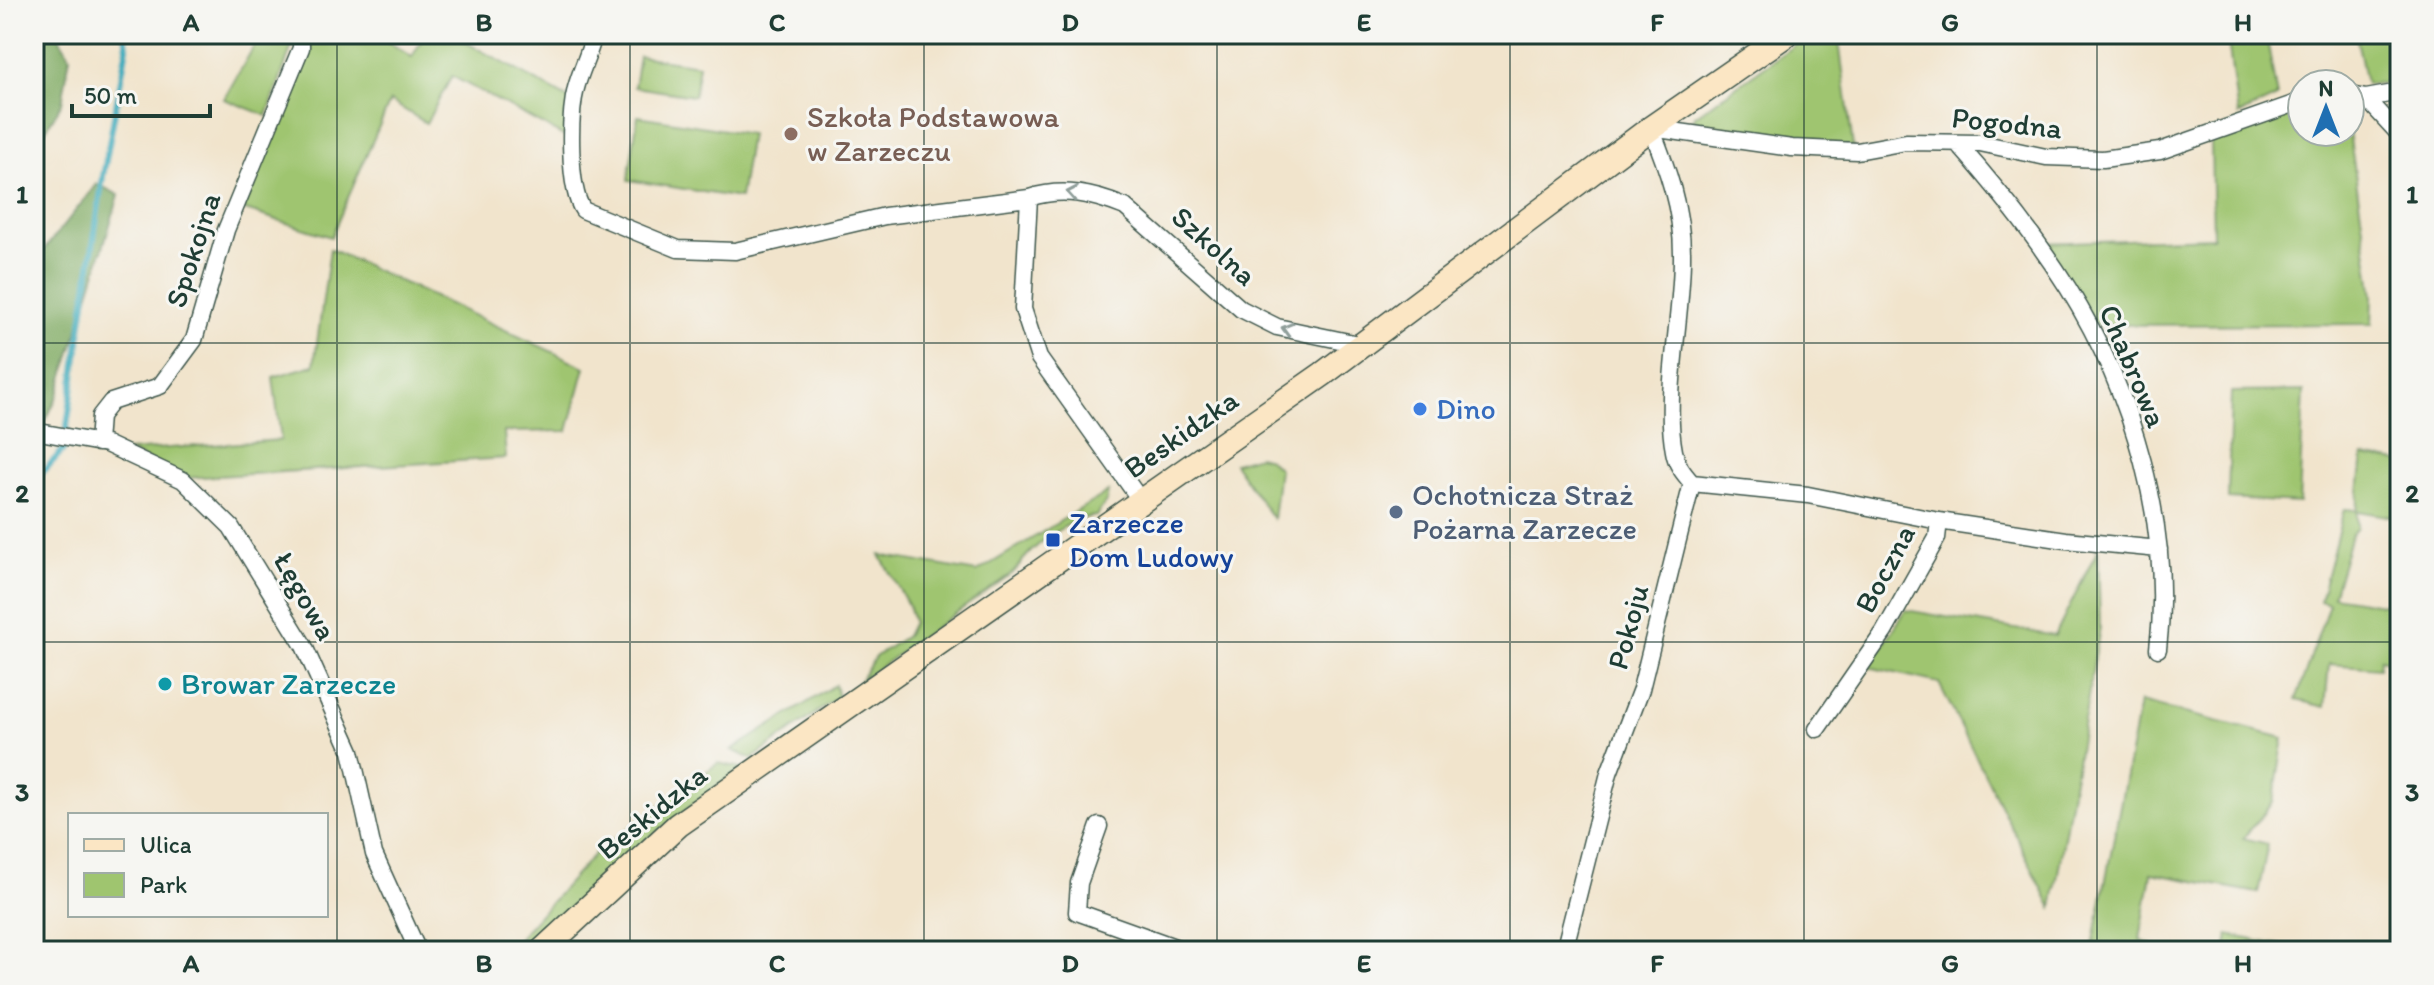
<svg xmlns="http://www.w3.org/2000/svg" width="2434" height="985" viewBox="0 0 2434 985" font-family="Itim,sans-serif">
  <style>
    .green { fill: #9fc56f; stroke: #5f8152; stroke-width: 2 }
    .forest { fill: #7faa62; stroke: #4f744b; stroke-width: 2 }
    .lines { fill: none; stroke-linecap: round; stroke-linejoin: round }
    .stream { stroke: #3dabbc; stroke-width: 6 }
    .street-casing { stroke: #3e564b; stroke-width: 19 }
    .secondary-casing { stroke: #3e564b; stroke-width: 27 }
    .street { stroke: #fff; stroke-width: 16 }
    .secondary { stroke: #fbe6c4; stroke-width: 24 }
    .oneway { stroke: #8f9e9a }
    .grid { fill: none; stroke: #1f3d34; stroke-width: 2; stroke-opacity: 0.55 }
    .education-dot { fill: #8d6e63; stroke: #f6f6f2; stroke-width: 3 }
    .shop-dot { fill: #3f7fe0; stroke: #f6f6f2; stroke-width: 3 }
    .service-dot { fill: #5c6f8a; stroke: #f6f6f2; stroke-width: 3 }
    .transit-dot { fill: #1a4fb4; stroke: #f6f6f2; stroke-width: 3 }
    .culture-dot { fill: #0f9aa8; stroke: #f6f6f2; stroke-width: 3 }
    .labels { text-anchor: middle; stroke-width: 6; stroke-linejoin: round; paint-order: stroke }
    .education-label { font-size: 30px; fill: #785e54; stroke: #f6f6f2; text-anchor: start }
    .street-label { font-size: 30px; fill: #1f3d34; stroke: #f6f6f2 }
    .shop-label { font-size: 30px; fill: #366cbe; stroke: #f6f6f2; text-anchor: start }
    .service-label { font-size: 30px; fill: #4e5e75; stroke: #f6f6f2; text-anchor: start }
    .transit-label { font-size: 30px; fill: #164399; stroke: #f6f6f2; text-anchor: start }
    .culture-label { font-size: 30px; fill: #0d838f; stroke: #f6f6f2; text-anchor: start }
    .neatline { fill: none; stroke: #1f3d34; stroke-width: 3 }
    .grid-label { font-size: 26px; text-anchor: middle; font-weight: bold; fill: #1f3d34 }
  </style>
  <rect width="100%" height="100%" fill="#f6f6f2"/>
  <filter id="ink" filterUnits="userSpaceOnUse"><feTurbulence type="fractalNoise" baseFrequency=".0125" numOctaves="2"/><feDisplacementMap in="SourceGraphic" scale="16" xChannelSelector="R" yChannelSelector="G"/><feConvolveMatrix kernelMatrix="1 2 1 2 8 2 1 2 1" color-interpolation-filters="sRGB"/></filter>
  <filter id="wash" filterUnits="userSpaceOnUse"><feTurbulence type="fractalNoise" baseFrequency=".006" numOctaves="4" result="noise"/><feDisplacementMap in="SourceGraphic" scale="32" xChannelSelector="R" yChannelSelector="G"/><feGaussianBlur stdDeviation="1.8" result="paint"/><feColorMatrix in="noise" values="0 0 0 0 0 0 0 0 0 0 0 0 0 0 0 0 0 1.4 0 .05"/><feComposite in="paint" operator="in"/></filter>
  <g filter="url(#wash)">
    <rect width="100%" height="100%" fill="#f1e4cc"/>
    <path class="green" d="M261 34H296L267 116 224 99Z
      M307 34H376L412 57 425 34H451L571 100 567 138 452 76 426 123 390 101 331 237 239 208Z
      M1810 34H1838L1853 147 1793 144 1698 128 1693 123 1695 116Z
      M2227 34H2266L2277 97 2238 115Z
      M2356 34H2400V82L2366 84Z
      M639 56 699 65 694 96 634 87Z
      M2302 105V132H2349L2373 296 2372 324 2096 325 2042 243 2213 237 2211 142Z
      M638 116 750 134 740 198 628 180Z
      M330 249 585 367 568 431 504 432 506 458 186 478 128 451 281 440 273 377 314 365Z
      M2304 391 2299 503 2228 499 2231 392Z
      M1258 456 1269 459 1279 469 1273 519 1234 463Z
      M2363 456 2400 462V518L2357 511V528L2351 535 2333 596 2400 607V663L2380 659 2379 668 2329 664 2325 707 2296 700 2329 604 2320 601 2344 509 2357 510Z
      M1108 492 1106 502 1096 516C1067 519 1030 547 1015 571L859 682 875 657 906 636 913 622 908 605 880 555 977 572Z
      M2098 549 2100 627 2052 908 1939 683 1869 667 1906 610 2055 636Z
      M835 685 838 697 752 759 732 750Z
      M2140 702 2284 738 2273 803 2243 838 2268 844 2258 893 2151 873 2140 940 2164 951H2092Z
      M718 763 742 768 613 865 525 951H507L597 851Z
      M2228 935 2309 951H2225Z"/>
    <path class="forest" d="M34 34H57L70 56 62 103 34 149Z
      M97 184 119 195 58 395 43 426 34 424V262Z"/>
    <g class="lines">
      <path class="stream" d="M66 433 103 176 127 47 125 34
        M34 482 63 450 65 439"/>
    </g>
  </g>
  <g filter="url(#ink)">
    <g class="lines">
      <defs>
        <path id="street" d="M594 34C590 53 581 69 576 88 569 115 568 188 583 210L678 249 735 251 885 216 1029 198 1023 309 1039 358 1141 501
          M2350 95 2366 98 2400 92
          M2366 98 2400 135
          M1651 128 1792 148 1857 151 1906 142 1980 143 2046 157 2103 159 2160 151 2302 101
          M1957 143C1997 188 2036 237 2068 288 2132 391 2173 527 2158 649
          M1029 198C1063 187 1093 194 1125 207L1241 309 1277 327 1363 345
          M34 431 106 444 183 480 231 527 304 646 351 751 374 854 418 951
          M98 443 100 416 111 402 160 386 194 340 226 230 301 48V34
          M1692 483 1808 495 1939 521 1937 538 1884 632 1817 729
          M1939 521 2066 540 2159 549
          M1099 826 1079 883 1077 912 1186 951
          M1564 951 1609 773 1641 689 1692 483C1683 473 1676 464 1674 451 1663 396 1683 313 1682 253 1682 210 1667 167 1651 128"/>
        <path id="secondary" d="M542 951 678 825 1323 374 1651 128 1787 34"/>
      </defs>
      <use href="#street" class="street-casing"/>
      <use href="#secondary" class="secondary-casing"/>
      <use href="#street" class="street"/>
      <use href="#secondary" class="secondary"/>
    </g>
    <defs><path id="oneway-chevron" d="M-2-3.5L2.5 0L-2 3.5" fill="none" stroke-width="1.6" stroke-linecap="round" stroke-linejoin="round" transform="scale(2)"/></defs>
    <g class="oneway">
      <use href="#oneway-chevron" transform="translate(1072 193) rotate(-170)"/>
      <use href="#oneway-chevron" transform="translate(1287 329) rotate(-164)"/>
    </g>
  </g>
  <path class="grid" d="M337 34V951M630 34V951M924 34V951M1217 34V951M1510 34V951M1804 34V951M2097 34V951M34 343H2400M34 642H2400"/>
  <circle class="education-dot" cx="791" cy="134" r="8"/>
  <circle class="shop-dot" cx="1420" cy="409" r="8"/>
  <circle class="service-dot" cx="1396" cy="512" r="8"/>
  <rect class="transit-dot" x="1045" y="532" width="16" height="16" rx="4"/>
  <circle class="culture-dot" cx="165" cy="684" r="8"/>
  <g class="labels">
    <g class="education-label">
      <text x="807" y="127">Szkoła Podstawowa<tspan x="807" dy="34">w Zarzeczu</tspan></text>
    </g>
    <g class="street-label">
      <text transform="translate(2007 123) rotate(6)" y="10">Pogodna</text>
      <text transform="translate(1214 246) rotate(42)" y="10">Szkolna</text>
      <text transform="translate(193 250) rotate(-72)" y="10">Spokojna</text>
      <text transform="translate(2133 366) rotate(67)" y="10">Chabrowa</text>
      <text transform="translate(1181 434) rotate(-35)" y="10">Beskidzka</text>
      <text transform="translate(1885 569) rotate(-62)" y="10">Boczna</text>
      <text transform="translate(305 596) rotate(60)" y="10">Łęgowa</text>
      <text transform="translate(1628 627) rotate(-75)" y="10">Pokoju</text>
      <text transform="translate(652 812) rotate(-39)" y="10">Beskidzka</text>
    </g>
    <g class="shop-label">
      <text x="1436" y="419">Dino</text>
    </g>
    <g class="service-label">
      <text x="1412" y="505">Ochotnicza Straż<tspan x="1412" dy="34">Pożarna Zarzecze</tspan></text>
    </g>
    <g class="transit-label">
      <text x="1069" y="533">Zarzecze<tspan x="1069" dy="34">Dom Ludowy</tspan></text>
    </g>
    <g class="culture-label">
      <text x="181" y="694">Browar Zarzecze</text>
    </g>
  </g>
  <rect width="2434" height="985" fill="none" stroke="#f6f6f2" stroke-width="88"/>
  <rect x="68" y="813" width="260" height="104" fill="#f6f6f2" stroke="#a0aca6" stroke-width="2"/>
  <rect x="84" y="839" width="40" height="12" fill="#fbe6c4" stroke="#a0aca6" stroke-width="2"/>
  <text x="140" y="853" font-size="24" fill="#1f3d34">Ulica</text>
  <rect x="84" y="873" width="40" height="24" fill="#9fc56f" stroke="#a0aca6" stroke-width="2"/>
  <text x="140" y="893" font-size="24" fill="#1f3d34">Park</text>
  <g transform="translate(2326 108)"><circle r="38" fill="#f6f6f2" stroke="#a0aca6" stroke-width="2"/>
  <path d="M0-6L14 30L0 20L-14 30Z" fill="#1f6fb2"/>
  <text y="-12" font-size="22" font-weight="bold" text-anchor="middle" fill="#1f3d34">N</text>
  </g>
  <path d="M72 104v12h138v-12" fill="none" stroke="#1f3d34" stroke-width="4"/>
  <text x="84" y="104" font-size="24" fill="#1f3d34" stroke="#f6f6f2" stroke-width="6" paint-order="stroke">50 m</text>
  <rect x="44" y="44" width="2346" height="897" class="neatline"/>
  <g class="grid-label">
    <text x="191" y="31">A</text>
    <text x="484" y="31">B</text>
    <text x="777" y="31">C</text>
    <text x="1070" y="31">D</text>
    <text x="1364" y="31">E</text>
    <text x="1657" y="31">F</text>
    <text x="1950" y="31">G</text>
    <text x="2243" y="31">H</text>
    <text x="22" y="203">1</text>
    <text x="2412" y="203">1</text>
    <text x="22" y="502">2</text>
    <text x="2412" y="502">2</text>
    <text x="22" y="801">3</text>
    <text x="2412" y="801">3</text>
    <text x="191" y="972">A</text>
    <text x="484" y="972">B</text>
    <text x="777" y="972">C</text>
    <text x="1070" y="972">D</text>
    <text x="1364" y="972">E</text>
    <text x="1657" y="972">F</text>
    <text x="1950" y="972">G</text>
    <text x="2243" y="972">H</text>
  </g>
</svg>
